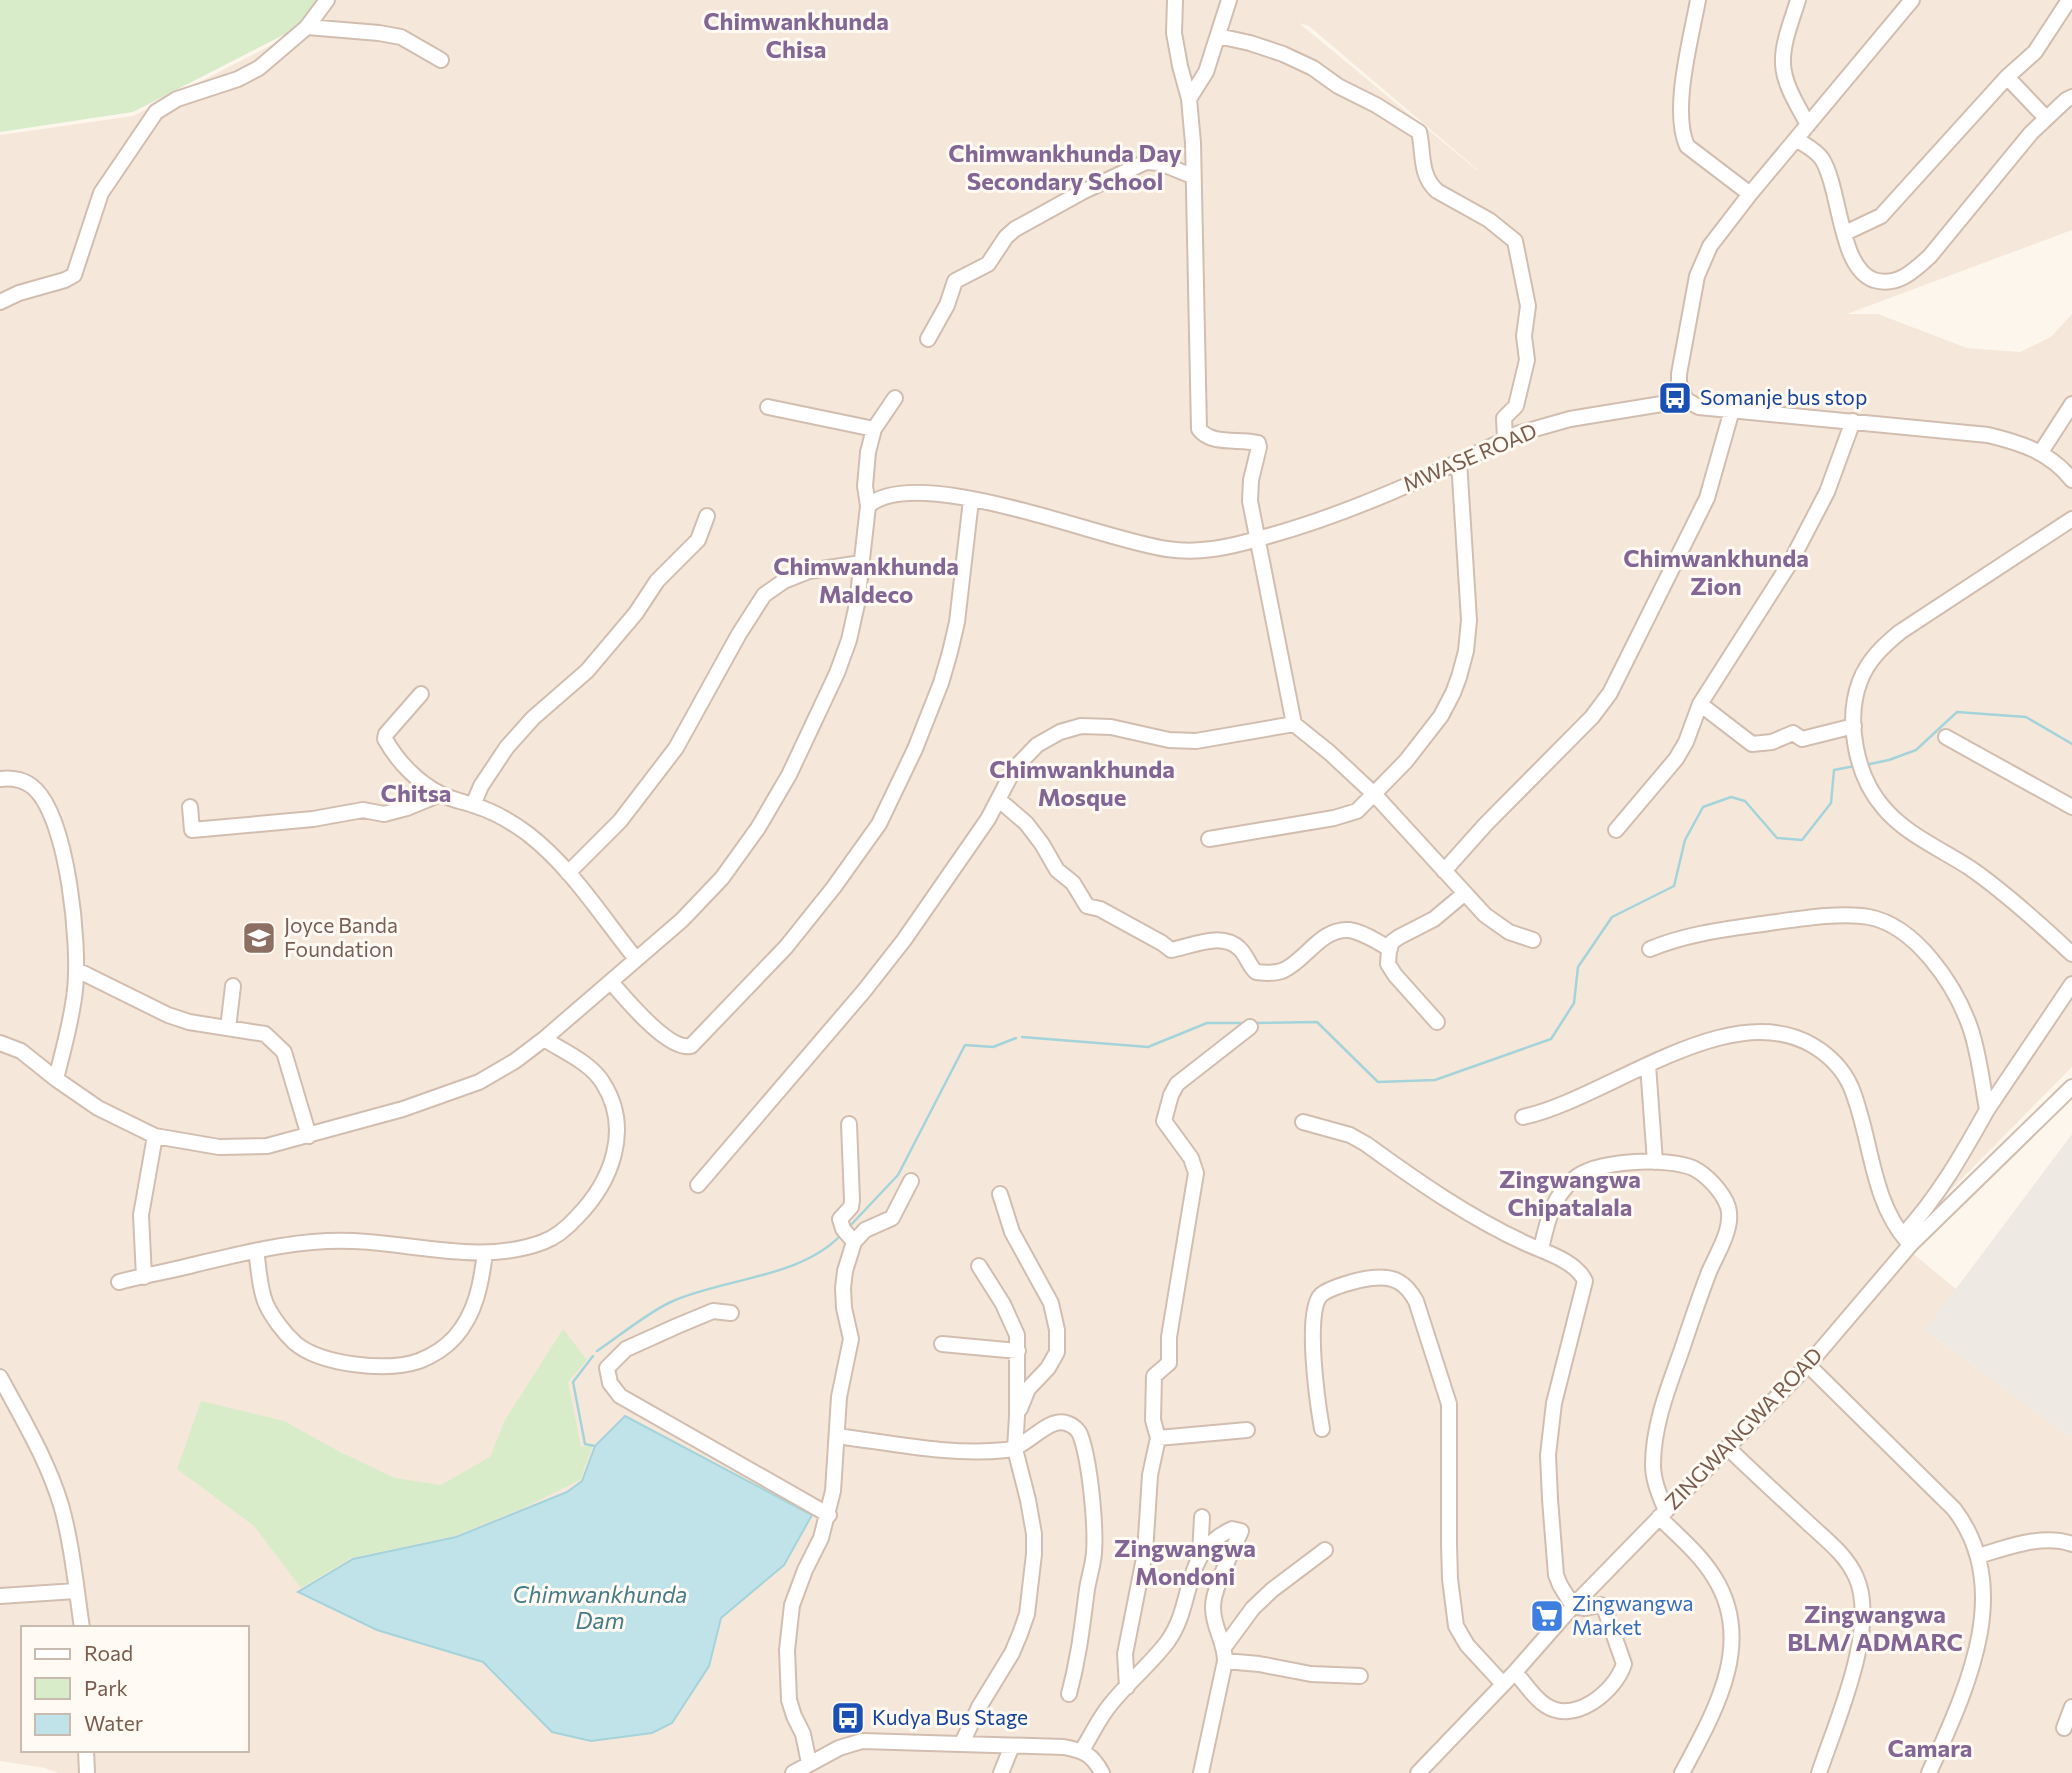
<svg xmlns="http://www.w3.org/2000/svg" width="2072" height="1773" viewBox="0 0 2072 1773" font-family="Commissioner,sans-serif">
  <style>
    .residential { fill: #f5e8da; fill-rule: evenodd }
    .industrial { fill: #efe9e4 }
    .green { fill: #d8ecc9 }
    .water { fill: #bfe3e8; stroke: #a5d3da; stroke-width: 2 }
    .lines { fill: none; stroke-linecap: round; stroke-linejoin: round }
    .stream { stroke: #a5d3da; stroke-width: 2.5 }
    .minor-casing { stroke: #d1beb0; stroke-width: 18 }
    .minor { stroke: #fff; stroke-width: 14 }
    .labels { text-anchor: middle; stroke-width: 6; stroke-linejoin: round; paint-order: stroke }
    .transit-label { font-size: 21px; fill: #164399; stroke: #fffaf3; text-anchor: start }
    .street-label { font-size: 21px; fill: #7a5c4d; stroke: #fffaf3 }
    .education-label { font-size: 21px; fill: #785e54; stroke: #fffaf3; text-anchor: start }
    .shop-label { font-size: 21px; fill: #366cbe; stroke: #fffaf3; text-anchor: start }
    .water-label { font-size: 23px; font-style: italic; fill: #437c86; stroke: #fffaf3 }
    .quarter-label { font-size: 24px; font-weight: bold; fill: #846695; stroke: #fffaf3 }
  </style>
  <rect width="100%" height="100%" fill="#fdf6ec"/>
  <path class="residential" d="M319 0H2072V230L1847 314H1878L1967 348 2020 352 2051 337 2072 314V1067L1899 1242 1956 1289 1925 1330 2072 1438V1773H58L45 1768 0 1761V135L133 116 299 31ZM1299 23 1309 26 1478 170H1477ZM23 1628H247V1750H23Z"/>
  <path class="industrial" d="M2072 1134V1438L1925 1330Z"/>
  <path class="green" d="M0 0H317L299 27 133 112 0 132Z
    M563 1329 587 1360 568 1382 581 1447 593 1445 580 1480 523 1508 454 1536 351 1558 301 1588 254 1526 177 1469 201 1401 284 1421 340 1452 395 1478 441 1485 490 1457 505 1420Z"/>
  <path class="water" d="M625 1416 812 1515 784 1565 721 1618 709 1666 672 1723 652 1733 591 1741 552 1732 483 1662 377 1630 298 1592 353 1559 456 1537 567 1492 582 1481 595 1446Z"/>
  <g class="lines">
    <path class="stream" d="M1870 764 1889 760 1916 750 1957 712 2026 717 2072 744
      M1254 1023 1317 1022 1378 1082 1435 1080 1551 1039 1574 1003 1578 967 1612 917 1674 886 1685 840 1703 807 1731 797 1745 801 1777 838 1802 840 1831 803 1834 770 1855 766
      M1022 1037 1148 1047 1207 1023H1247
      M848 1228 898 1175 965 1045 993 1047 1016 1038
      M597 1351C618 1337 651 1310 673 1301 725 1278 800 1278 841 1235
      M593 1356 573 1382 585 1444 595 1446"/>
    <defs>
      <path id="minor" d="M1175 0 1174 33 1180 66 1189 99 1193 143 1199 429C1212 446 1239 438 1258 443L1259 447 1251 480 1250 501 1294 724 1330 753 1375 795 1485 915 1509 932 1533 940
        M1698 0C1691 39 1671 110 1687 146L1750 194
        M1798 0C1792 20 1782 43 1783 64 1784 85 1798 106 1808 125
        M307 27 379 33 401 37 441 60
        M1218 36 1250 43 1283 54 1313 68 1338 86 1376 105 1419 132C1424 152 1419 175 1437 191L1489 220 1515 241 1528 306 1524 336 1527 360 1516 406 1504 418 1505 440
        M2007 77 2046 118
        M1189 99 1206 72 1229 0
        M1796 139C1805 145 1816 150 1822 159 1841 190 1839 268 1874 280 1897 287 1914 271 1930 256L2031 133 2066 100 2072 97
        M1845 233 1881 216 2007 77 2035 52 2069 0
        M0 302 19 293 65 280 74 275 101 193 156 112 177 99 238 79 259 68 307 27 327 0
        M928 339 947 305 955 281 988 264 1006 237 1015 229 1082 192 1146 162 1160 163 1192 176
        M1686 400 1679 383V374L1697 276 1710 246 1750 194 1912 0
        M768 407 874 429
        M2041 452 2072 404
        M868 506C917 462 1105 541 1167 549 1200 554 1230 547 1261 538 1351 514 1434 474 1517 434L1570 419 1686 400 1699 407 1988 435C2021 443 2050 452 2072 480
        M2072 519 1900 632C1883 646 1868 660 1860 681 1845 720 1856 776 1883 807 1905 834 1941 849 1970 868 2006 893 2040 924 2072 954
        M421 694 386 734 385 739C397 761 418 783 441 794 452 800 465 802 476 806 495 812 512 822 528 834 571 867 602 917 636 959
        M1700 704 1752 744 1772 742 1793 733 1802 739 1854 726
        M1946 737 2072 807
        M0 779C12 777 26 780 35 789 68 821 80 944 75 990 72 1020 63 1050 56 1079
        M999 800 1026 823 1042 844 1057 870 1073 883 1087 906 1100 909 1162 943 1171 950C1192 946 1222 931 1240 949 1247 956 1249 966 1256 972 1265 973 1275 974 1284 970 1306 960 1321 928 1349 930 1363 932 1378 942 1390 949
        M473 805 481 786 507 747 533 718 587 671 636 613 657 581 698 540 707 516
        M190 807 192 830 313 819 363 810 384 814 407 808 441 794
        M1616 830 1676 759 1686 742 1700 704 1790 563 1827 492 1853 421
        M1209 839 1334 818 1357 811 1406 761 1441 716 1453 693 1459 677 1466 651 1469 620 1459 461
        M1444 871 1485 825 1592 717 1610 693 1707 498 1732 410
        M568 873 620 821 676 748 739 634 764 595 784 581 809 571 861 563
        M1650 949C1689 933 1728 929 1769 923 1799 919 1840 912 1869 917 1916 926 1955 985 1970 1027 1979 1053 1982 1082 1987 1110 1962 1155 1938 1197 1903 1235
        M77 970 168 1015 189 1022 265 1034 284 1052 309 1136
        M611 982C625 998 668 1051 691 1046L786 947 834 887 879 824 915 749 941 683 950 652 957 622 971 500
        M1437 1022 1395 975 1388 964 1389 950 1392 942 1399 937 1434 919 1465 893
        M228 1028 233 986
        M0 1043 21 1051 56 1079 98 1108 155 1136 219 1147 267 1146 403 1109 479 1082 515 1061 544 1039 682 920 722 878 758 828 789 775 837 673 849 640 857 604 868 506 865 486 868 452 874 429 895 398
        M1648 1065 1655 1162
        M1987 1110 2072 984
        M1523 1117C1607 1099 1728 996 1812 1045 1829 1055 1843 1069 1851 1087 1872 1138 1870 1198 1907 1241
        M1303 1122 1350 1135 1366 1144C1417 1181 1470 1218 1527 1244 1545 1252 1576 1261 1585 1281L1554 1403 1548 1455 1550 1499 1556 1575 1560 1585 1573 1606 1585 1608 1601 1605 1604 1607 1624 1664C1615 1692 1574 1725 1545 1705 1533 1697 1524 1682 1515 1672
        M849 1124 852 1200 851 1207 840 1219 843 1229 854 1242
        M698 1185 864 991 904 940 988 819 1014 769 1037 745 1060 732 1081 726 1111 727 1169 740 1196 741 1294 724
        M1000 1194 1012 1232 1051 1303 1057 1330V1352L1048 1368 1028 1389 1020 1409
        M1541 1249C1547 1223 1552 1197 1574 1179 1595 1160 1667 1157 1693 1168 1707 1175 1723 1192 1728 1207 1734 1228 1717 1253 1709 1272 1699 1298 1690 1325 1681 1352 1668 1388 1653 1426 1653 1465 1653 1481 1660 1496 1666 1511
        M256 1251C259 1268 259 1288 266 1304 272 1317 284 1333 295 1343 321 1365 387 1372 419 1361 432 1356 445 1348 455 1337 476 1313 481 1284 485 1253
        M144 1277 141 1215 155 1136
        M119 1282C145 1275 171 1271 197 1264 239 1254 283 1243 327 1241 398 1237 474 1268 543 1242 557 1237 567 1228 577 1217 612 1181 632 1129 603 1083 591 1063 563 1051 544 1039
        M731 1313 713 1311 677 1326 626 1349 607 1368 610 1383 620 1396 829 1515
        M942 1344 1018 1351
        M1808 1365 1954 1509C2016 1590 1965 1692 1929 1773
        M0 1377C22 1418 47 1459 61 1505 72 1544 76 1587 82 1628
        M1322 1429C1318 1406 1304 1311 1321 1295 1330 1287 1361 1279 1372 1278 1394 1275 1406 1283 1416 1301L1449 1404V1544L1450 1579 1456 1626 1467 1645 1503 1684
        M837 1436C892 1443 950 1456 1006 1450 1027 1448 1047 1417 1066 1423 1073 1425 1079 1430 1081 1437 1090 1463 1096 1525 1094 1553 1093 1565 1089 1577 1087 1589 1082 1627 1079 1657 1069 1694
        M1158 1438 1247 1430
        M1728 1448C1754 1473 1780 1497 1806 1521 1824 1538 1846 1554 1856 1577 1879 1627 1836 1722 1819 1773
        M1659 1517C1678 1536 1700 1554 1714 1577 1756 1643 1714 1713 1682 1773
        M1200 1555 1202 1517
        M1978 1556C2006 1548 2043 1533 2072 1544
        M0 1596 76 1591
        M1225 1646 1253 1608 1272 1590 1325 1550
        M1225 1661 1259 1664 1311 1674 1360 1676
        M1127 1687 1125 1654 1145 1553 1150 1475 1158 1438 1153 1420 1154 1376 1169 1363V1337L1196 1173 1191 1158 1164 1121 1171 1095 1177 1084 1250 1027
        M2064 1728 2072 1707
        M962 1743 979 1707 1012 1653 1020 1634 1027 1614 1034 1554V1534L1028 1500 1015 1449 1017 1416V1335L1003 1304 979 1266
        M86 1750 87 1773
        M1082 1750C1091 1736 1099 1718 1110 1705 1128 1682 1151 1664 1168 1641 1196 1601 1180 1553 1232 1529L1241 1531C1233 1550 1212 1590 1213 1608 1213 1628 1225 1641 1225 1661L1201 1773
        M809 1763 803 1734 794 1716 789 1700 787 1650 792 1605 805 1570 821 1538 833 1491 839 1397 851 1339 844 1308 843 1288 845 1271 854 1242 865 1230 892 1218 911 1181
        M793 1773 839 1748 862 1741 1064 1747C1084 1751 1092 1754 1102 1773
        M1001 1773 1012 1746
        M1418 1773 1515 1672 1573 1606 1808 1365 1911 1244 2072 1087"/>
    </defs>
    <use href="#minor" class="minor-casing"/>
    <use href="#minor" class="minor"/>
  </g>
  <defs>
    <symbol id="bus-square" viewBox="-11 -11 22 22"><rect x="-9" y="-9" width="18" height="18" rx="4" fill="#1a4fb4" stroke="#fffaf3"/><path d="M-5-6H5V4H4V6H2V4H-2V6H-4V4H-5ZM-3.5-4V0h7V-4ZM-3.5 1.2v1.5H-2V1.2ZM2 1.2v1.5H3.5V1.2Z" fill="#fff"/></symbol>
    <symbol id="school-square" viewBox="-11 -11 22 22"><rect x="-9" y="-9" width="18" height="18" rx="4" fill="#8d6e63" stroke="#fffaf3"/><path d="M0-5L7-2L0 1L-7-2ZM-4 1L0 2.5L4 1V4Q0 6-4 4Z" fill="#fff"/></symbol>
    <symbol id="supermarket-square" viewBox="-11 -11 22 22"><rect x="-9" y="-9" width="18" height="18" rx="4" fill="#3f7fe0" stroke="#fffaf3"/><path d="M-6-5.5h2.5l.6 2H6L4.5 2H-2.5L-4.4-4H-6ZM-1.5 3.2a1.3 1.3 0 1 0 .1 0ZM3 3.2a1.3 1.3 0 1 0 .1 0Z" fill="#fff"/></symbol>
  </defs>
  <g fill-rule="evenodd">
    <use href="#bus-square" x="1656" y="379" width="38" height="38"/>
    <use href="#school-square" x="240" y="919" width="38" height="38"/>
    <use href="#supermarket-square" x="1528" y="1597" width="38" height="38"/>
    <use href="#bus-square" x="829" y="1699" width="38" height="38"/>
  </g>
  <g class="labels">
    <g class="transit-label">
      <text x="1700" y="405">Somanje bus stop</text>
      <text x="872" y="1725">Kudya Bus Stage</text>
    </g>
    <g class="street-label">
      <text transform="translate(1470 458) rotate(-23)" y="7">MWASE ROAD</text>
      <text transform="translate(1744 1429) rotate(-46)" y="7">ZINGWANGWA ROAD</text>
    </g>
    <g class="education-label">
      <text x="284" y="933">Joyce Banda<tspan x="284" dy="24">Foundation</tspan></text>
    </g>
    <g class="shop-label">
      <text x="1572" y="1611">Zingwangwa<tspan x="1572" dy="24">Market</tspan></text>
    </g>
    <g class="water-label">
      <text x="600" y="1603">Chimwankhunda<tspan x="600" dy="26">Dam</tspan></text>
    </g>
    <g class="quarter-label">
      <text x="796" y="30">Chimwankhunda<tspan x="796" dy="28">Chisa</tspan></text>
      <text x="1065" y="162">Chimwankhunda Day<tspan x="1065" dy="28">Secondary School</tspan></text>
      <text x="1716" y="567">Chimwankhunda<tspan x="1716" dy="28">Zion</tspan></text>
      <text x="866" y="575">Chimwankhunda<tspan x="866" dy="28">Maldeco</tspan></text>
      <text x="1082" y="778">Chimwankhunda<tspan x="1082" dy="28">Mosque</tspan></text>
      <text x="416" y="802">Chitsa</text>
      <text x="1570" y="1188">Zingwangwa<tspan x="1570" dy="28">Chipatalala</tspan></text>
      <text x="1185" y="1557">Zingwangwa<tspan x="1185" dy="28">Mondoni</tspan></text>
      <text x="1875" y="1623">Zingwangwa<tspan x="1875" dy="28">BLM/ ADMARC</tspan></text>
      <text x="1930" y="1757">Camara</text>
    </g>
  </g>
  <rect x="21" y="1626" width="228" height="126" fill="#fffaf3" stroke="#cabbb1" stroke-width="2"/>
  <rect x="35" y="1649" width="35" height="10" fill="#ffffff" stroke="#cabbb1" stroke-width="2"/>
  <text x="84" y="1661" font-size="21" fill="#7a5c4d">Road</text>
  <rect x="35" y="1678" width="35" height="21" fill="#d8ecc9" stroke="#cabbb1" stroke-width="2"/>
  <text x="84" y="1696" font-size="21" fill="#7a5c4d">Park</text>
  <rect x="35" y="1714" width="35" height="21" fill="#bfe3e8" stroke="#cabbb1" stroke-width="2"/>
  <text x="84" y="1731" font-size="21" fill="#7a5c4d">Water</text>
</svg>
